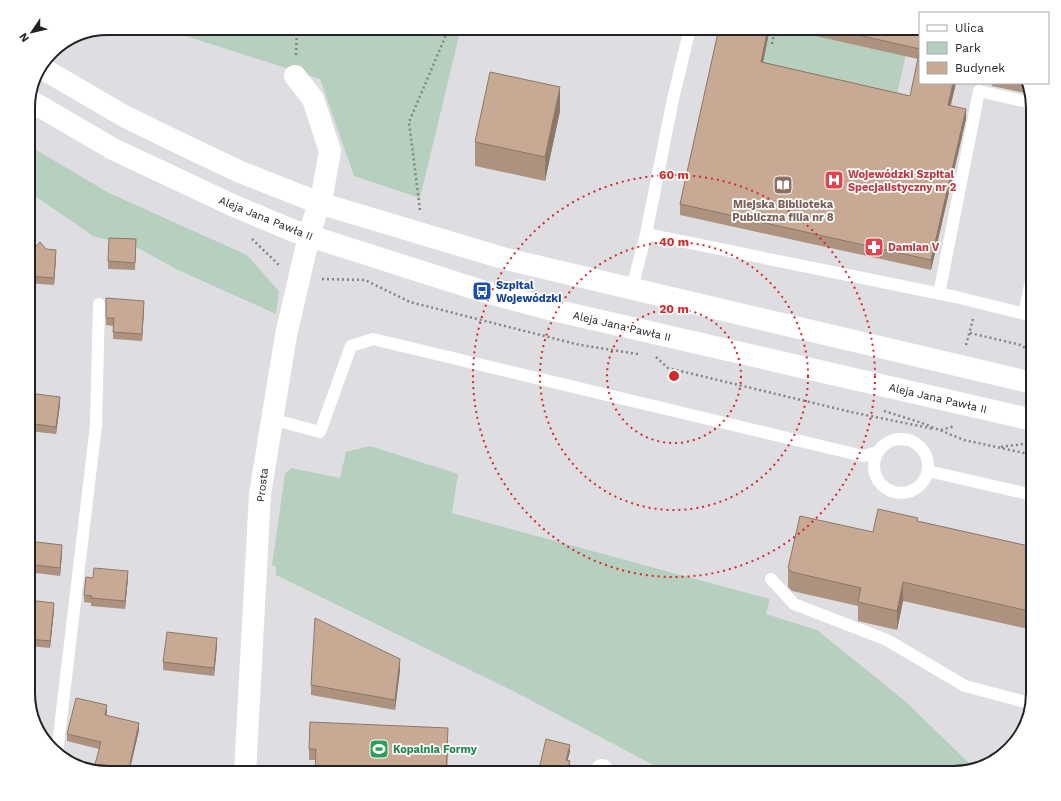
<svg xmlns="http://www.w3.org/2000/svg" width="1061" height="801" viewBox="0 0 1061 801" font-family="'Work Sans',sans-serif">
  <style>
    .green { fill: #b6cfbe }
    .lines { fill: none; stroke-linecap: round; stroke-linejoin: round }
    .path { stroke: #838386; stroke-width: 2.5; stroke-dasharray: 2 3; stroke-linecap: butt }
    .service { stroke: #fff; stroke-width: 12 }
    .minor { stroke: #fff; stroke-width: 22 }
    .tertiary { stroke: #fff; stroke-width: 22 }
    .wall { fill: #ac927f }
    .shaded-wall { fill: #8c7768 }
    .building { fill: #c8aa94; stroke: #8c7768 }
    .ring { fill: none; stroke: #d62828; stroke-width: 2; stroke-dasharray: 2 4 }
    .labels { text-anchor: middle; stroke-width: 3.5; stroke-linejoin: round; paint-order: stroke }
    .health-label { font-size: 11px; font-weight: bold; fill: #be3a42; stroke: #fff; text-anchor: start }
    .education-label { font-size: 11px; font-weight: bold; fill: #785e54; stroke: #fff }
    .street-label { font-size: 11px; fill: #222224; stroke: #fff }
    .transit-label { font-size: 11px; font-weight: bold; fill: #164399; stroke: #fff; text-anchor: start }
    .leisure-label { font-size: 11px; font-weight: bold; fill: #27864d; stroke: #fff; text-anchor: start }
    .rim { fill: none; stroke: #222224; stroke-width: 2 }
    .centre { fill: #d62828; stroke: #fff; stroke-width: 2 }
    .ring-label { font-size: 12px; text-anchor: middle; font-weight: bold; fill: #d62828; stroke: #fff; stroke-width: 3.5; stroke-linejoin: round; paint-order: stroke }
  </style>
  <rect width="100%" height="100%" fill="#dedee2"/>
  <path class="green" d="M161 28H461L420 198 354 176 320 79Z
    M572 28H675L674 32H668L580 31Z
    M758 28H794L906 54 895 103 750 70Z
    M28 145 109 193 247 255 279 291 276 314 178 270 136 247 93 236 28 191Z
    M370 446 458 474 452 513 770 599 766 614 817 630 905 701 974 768 953 773H662L661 769 515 692 276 575V567L272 565 285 474 291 468 340 478 346 452Z"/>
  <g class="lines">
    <path class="path" d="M772 44 775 28
      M296 55 297 28
      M420 210 409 122 449 28
      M252 239 279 265
      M322 279 365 280 410 302 580 345 638 354
      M970 333 1021 345 1033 354
      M966 345 973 319
      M656 357 668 368 851 412 934 429
      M884 411 922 423 964 440 1033 455
      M941 430 955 426
      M1001 447 1030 443"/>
    <path class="service" d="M646 234 673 99 690 28
      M632 288 646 234 956 297 1033 316
      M939 294 979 91 1032 103
      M1024 314 1033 271
      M271 419 320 432 351 346 373 339 863 456 878 452
      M874 466a27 27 0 1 1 54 0a27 27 0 1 1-54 0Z
      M928 471 1033 495
      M771 579 794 604 887 640 965 686 1029 703
      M57 753 96 425 99 304"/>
    <path class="minor" d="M245 773 260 494 286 335 309 236 323 190 330 151 313 99 295 76
      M602 773V770"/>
    <path class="tertiary" d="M40 67 124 116 171 139 238 171 319 203 506 259 1033 383
      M29 100 113 149 232 205 294 231 482 291 549 309 1033 420"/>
  </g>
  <path class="wall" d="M719 28H770L763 62 910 96 918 59 780 28H920V83H956L951 105 966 119 931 270 680 215V204Z
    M992 83H1027L1030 94 992 86Z
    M560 111 545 181 475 166V142Z
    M136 247 135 270 108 269V261Z
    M28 248 46 249 56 257 54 285 28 283Z
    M106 298 144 308 142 341 113 339V326L106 325Z
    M28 393 60 404 56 434 28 431Z
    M918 521 1033 547V630L903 601 897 630 858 621V606L792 591 788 587V568L873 532Z
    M28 541 62 553 60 576 28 572Z
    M93 578H128L125 609 91 606V603L84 602V595Z
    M28 600 54 610 50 648 28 646Z
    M217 646 214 676 163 670V662Z
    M400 670 395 710 311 695V685Z
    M107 713 106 715 139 730 129 773H108L99 749 67 741V734Z
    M448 739 447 773H315V760H309V749Z"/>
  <path class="shaded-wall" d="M768 28H770L761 72V62Z
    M953 83H956L948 115V105Z
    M560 87V111L545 181V157Z
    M966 109V119L931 270V260Z
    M56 250V257L54 285V278Z
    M144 301V308L142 341V334Z
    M60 397V404L56 434V427Z
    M62 545V553L60 576V568Z
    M128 571V578L125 609V601Z
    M903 582V601L897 630V611Z
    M54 603V610L50 648V641Z
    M217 638V646L214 676V668Z
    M400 659V670L395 710V700Z
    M107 705V713L105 722V715Z
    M139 723V730L129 773H128Z
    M448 728 447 773H446Z
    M570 745V752L566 766V760Z
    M570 761V768L569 773H567Z"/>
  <path class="building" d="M719 28H768L761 62 910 96 920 49 827 28H920V83H953L948 105 966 109 931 260 680 204Z
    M490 72 560 87 545 157 475 142Z
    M109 238 136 239 135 263 108 261Z
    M40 242 46 249 56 250 54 278 28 276V248H34Z
    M106 298 144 301 142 334 113 332 114 318H106Z
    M28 393 60 397 56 427 28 423Z
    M878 509 918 518 917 521 1033 547V612L903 582 897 611 858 602 861 588 792 572 788 568 800 516 873 532Z
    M28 541 62 545 60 568 28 564Z
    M94 568 128 571 125 601 91 598 92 596 84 595 86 577 93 578Z
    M28 600 54 603 50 641 28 639Z
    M315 618 400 659 395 700 311 685Z
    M167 632 217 638 214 668 163 662Z
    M76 698 107 705 105 715 139 723 128 773 122 772V773H108L94 768 101 742 67 734Z
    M310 722 448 728 446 773H315L316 749H309Z
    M546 739 570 745 566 760 570 761 567 773H538Z"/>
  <g class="ring">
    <circle cx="674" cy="376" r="67"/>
    <circle cx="674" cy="376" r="134"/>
    <circle cx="674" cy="376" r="201"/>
  </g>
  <defs>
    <symbol id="hospital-square" viewBox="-11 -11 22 22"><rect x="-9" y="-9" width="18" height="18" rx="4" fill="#e0444e" stroke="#fff"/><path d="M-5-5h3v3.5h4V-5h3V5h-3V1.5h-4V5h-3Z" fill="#fff"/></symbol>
    <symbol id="library-square" viewBox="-11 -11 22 22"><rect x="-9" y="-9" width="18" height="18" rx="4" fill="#8d6e63" stroke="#fff"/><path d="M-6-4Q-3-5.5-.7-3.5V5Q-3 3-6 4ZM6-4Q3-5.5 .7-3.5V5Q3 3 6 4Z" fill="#fff"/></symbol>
    <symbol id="pharmacy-square" viewBox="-11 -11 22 22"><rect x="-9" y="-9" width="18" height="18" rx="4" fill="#e0444e" stroke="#fff"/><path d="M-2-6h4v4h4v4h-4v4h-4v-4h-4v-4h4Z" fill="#fff"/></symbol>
    <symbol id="bus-square" viewBox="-11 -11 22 22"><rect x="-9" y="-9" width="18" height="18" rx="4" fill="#1a4fb4" stroke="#fff"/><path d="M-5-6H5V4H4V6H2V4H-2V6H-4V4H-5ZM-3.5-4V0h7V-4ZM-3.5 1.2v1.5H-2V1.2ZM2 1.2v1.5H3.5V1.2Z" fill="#fff"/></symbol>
    <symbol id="stadium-square" viewBox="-11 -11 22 22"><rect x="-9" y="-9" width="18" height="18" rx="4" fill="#2e9e5b" stroke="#fff"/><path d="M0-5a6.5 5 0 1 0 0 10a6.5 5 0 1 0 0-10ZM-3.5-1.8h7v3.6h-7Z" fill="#fff"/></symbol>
  </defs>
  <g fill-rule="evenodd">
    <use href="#hospital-square" x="823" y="169" width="22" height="22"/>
    <use href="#library-square" x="772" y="174" width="22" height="22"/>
    <use href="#pharmacy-square" x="863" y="236" width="22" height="22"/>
    <use href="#bus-square" x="471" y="280" width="22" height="22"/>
    <use href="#stadium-square" x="368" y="738" width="22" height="22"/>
  </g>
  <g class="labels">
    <g class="health-label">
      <text x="848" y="178">Wojewódzki Szpital<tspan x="848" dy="13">Specjalistyczny nr 2</tspan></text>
      <text x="888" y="251">Damian V</text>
    </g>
    <g class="education-label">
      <text x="783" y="208">Miejska Biblioteka<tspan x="783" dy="13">Publiczna filia nr 8</tspan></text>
    </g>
    <g class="street-label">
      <text transform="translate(266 218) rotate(22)" y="4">Aleja Jana Pawła II</text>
      <text transform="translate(622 326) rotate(13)" y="4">Aleja Jana Pawła II</text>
      <text transform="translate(938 398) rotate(13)" y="4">Aleja Jana Pawła II</text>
      <text transform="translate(262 485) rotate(-83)" y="4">Prosta</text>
    </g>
    <g class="transit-label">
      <text x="496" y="289">Szpital<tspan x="496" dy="13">Wojewódzki</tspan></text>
    </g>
    <g class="leisure-label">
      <text x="393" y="753">Kopalnia Formy</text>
    </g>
  </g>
  <path d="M0 0H1061V801H0ZM108 35H953A73 73 0 0 1 1026 108V693A73 73 0 0 1 953 766H108A73 73 0 0 1 35 693V108A73 73 0 0 1 108 35Z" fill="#fff" fill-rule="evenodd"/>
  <path class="rim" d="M108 35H953A73 73 0 0 1 1026 108V693A73 73 0 0 1 953 766H108A73 73 0 0 1 35 693V108A73 73 0 0 1 108 35Z"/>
  <circle cx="674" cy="376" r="6" class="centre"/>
  <g class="ring-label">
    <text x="674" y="179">60 m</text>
    <text x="674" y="246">40 m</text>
    <text x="674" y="313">20 m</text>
  </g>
  <rect x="919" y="12" width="130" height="72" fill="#ffffff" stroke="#a7a7a7"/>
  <rect x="927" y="25" width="20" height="6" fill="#ffffff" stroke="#a7a7a7"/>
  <text x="955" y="32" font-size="12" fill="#222224">Ulica</text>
  <rect x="927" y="42" width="20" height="12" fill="#b6cfbe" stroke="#a7a7a7"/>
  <text x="955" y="52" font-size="12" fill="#222224">Park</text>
  <rect x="927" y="62" width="20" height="12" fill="#c8aa94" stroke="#a7a7a7"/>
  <text x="955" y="72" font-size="12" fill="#222224">Budynek</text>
  <g transform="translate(32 32) rotate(235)" stroke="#ffffff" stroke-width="3" paint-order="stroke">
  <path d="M0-3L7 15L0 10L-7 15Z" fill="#222224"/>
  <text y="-6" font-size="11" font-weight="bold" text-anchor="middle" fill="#222224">N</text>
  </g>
</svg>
